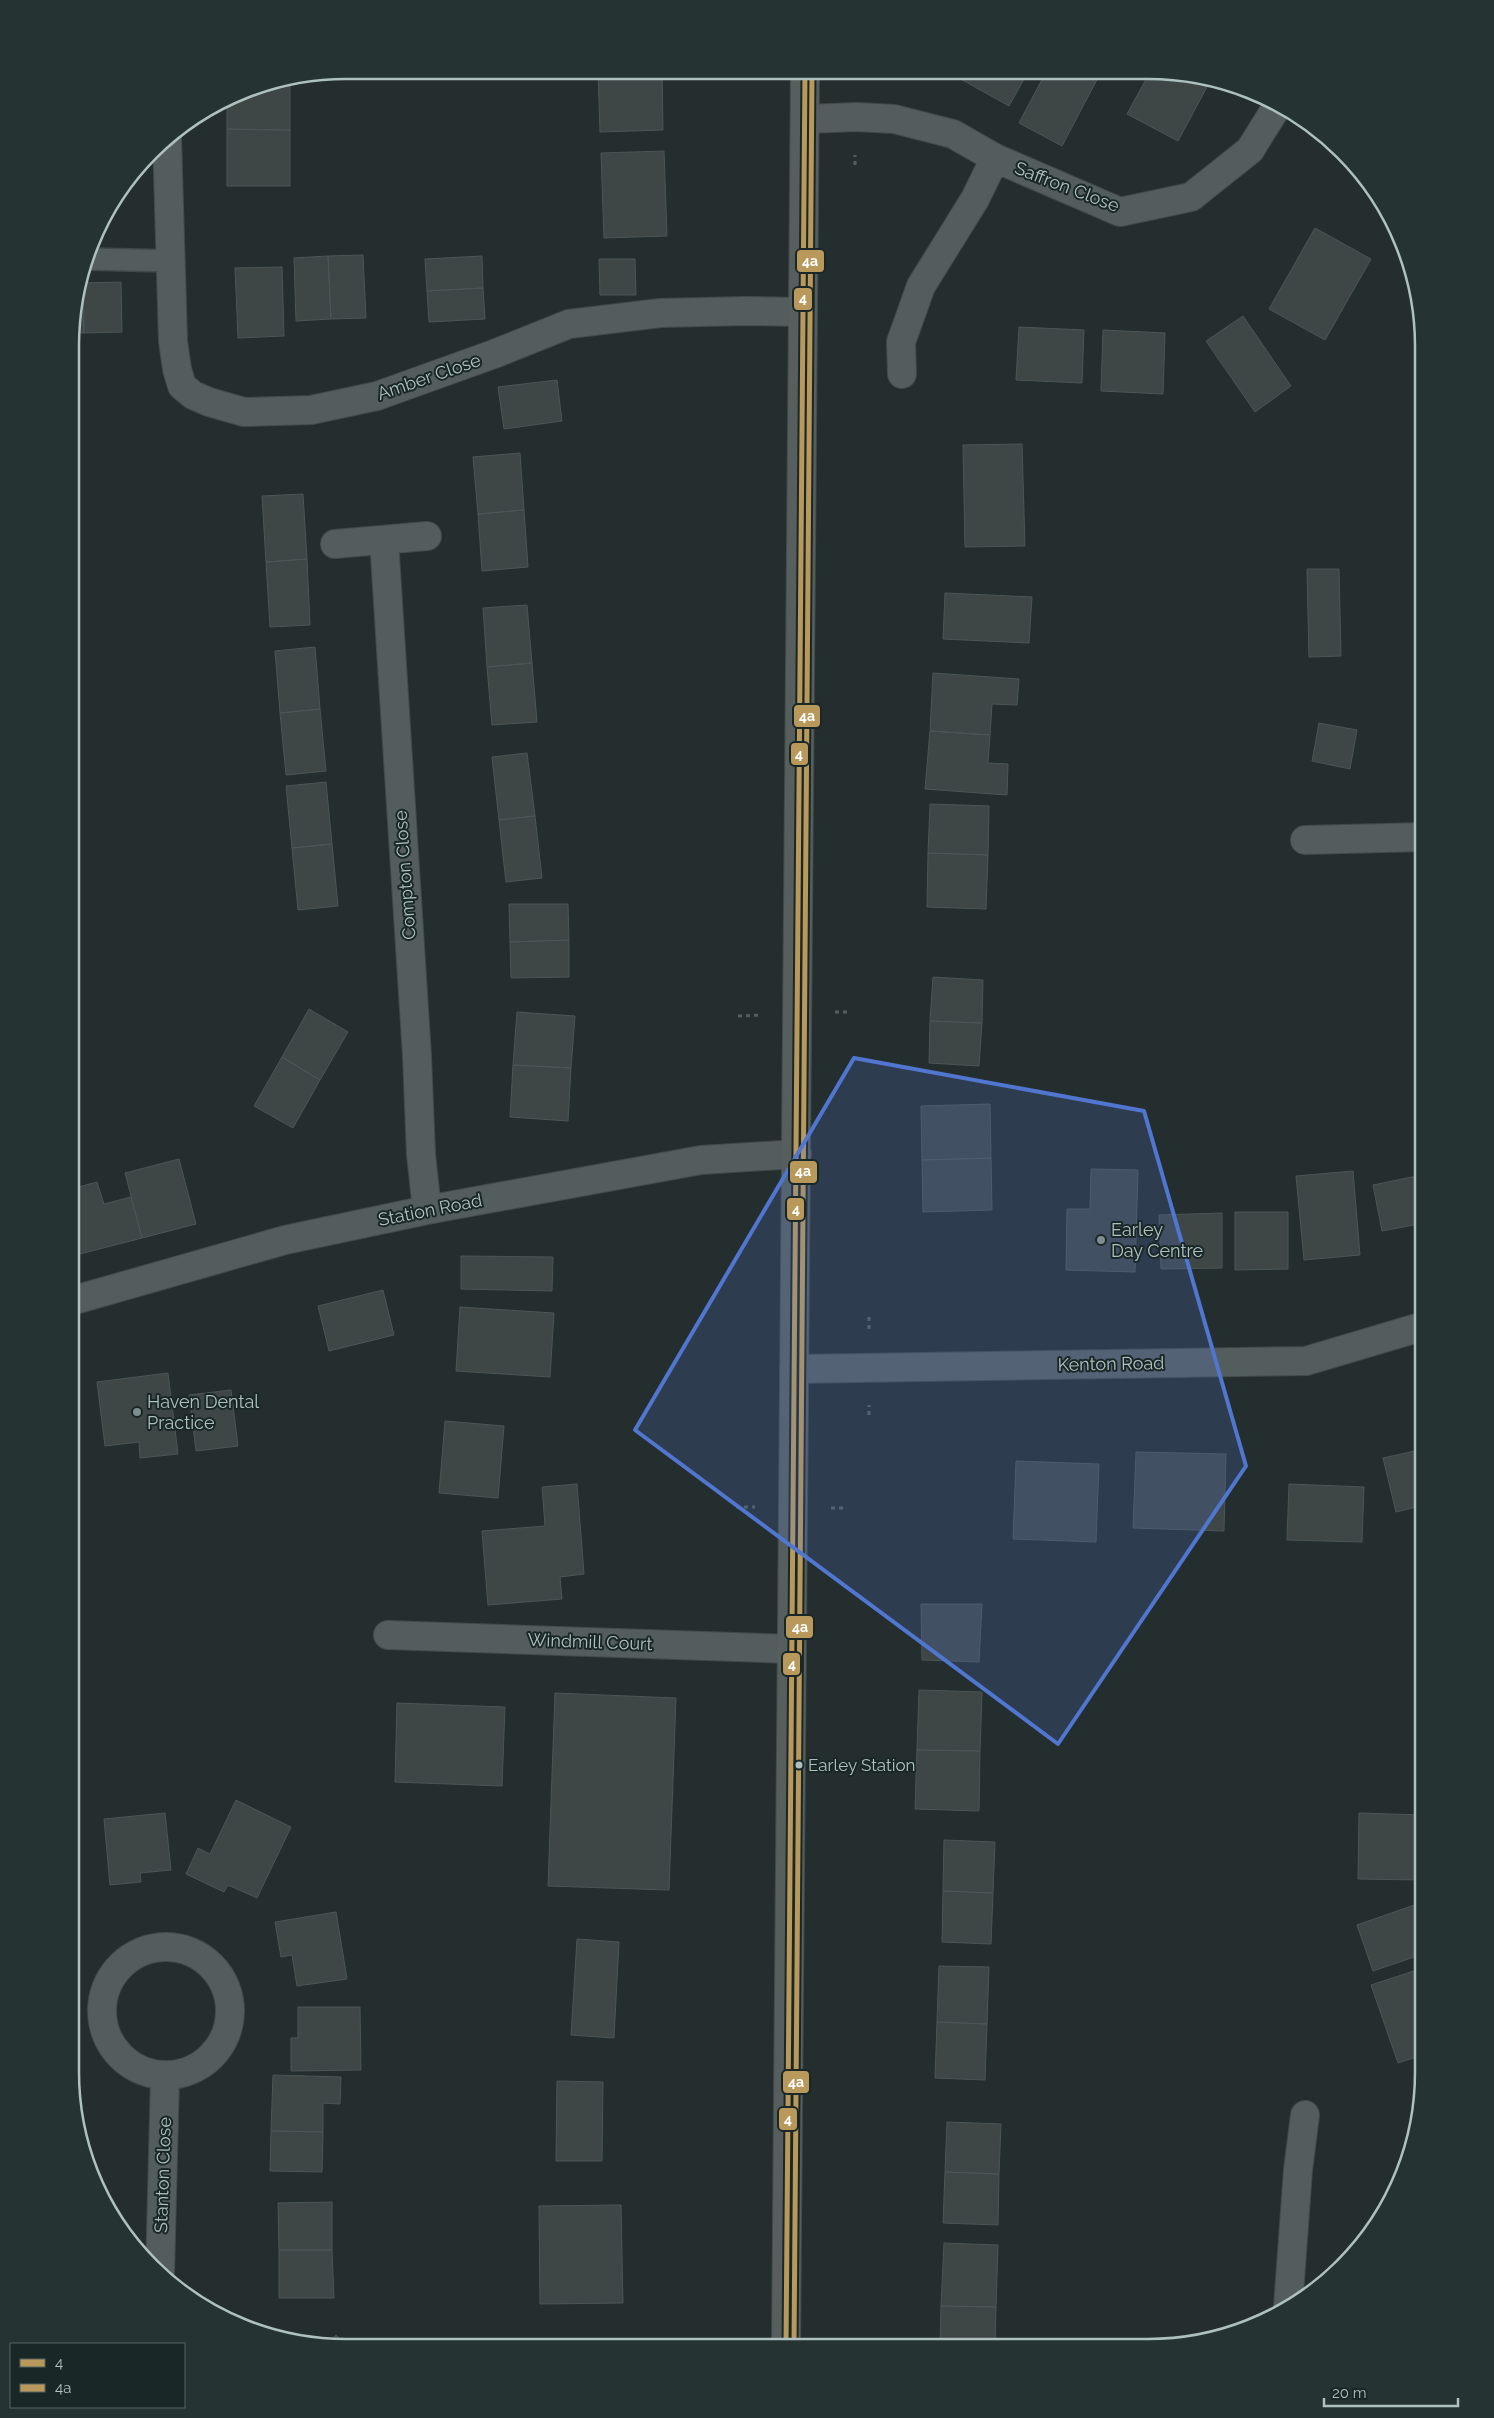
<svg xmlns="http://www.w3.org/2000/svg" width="1494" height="2418" viewBox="0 0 1494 2418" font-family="Raleway,sans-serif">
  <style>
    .building { fill: #3e4646; stroke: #4c5656 }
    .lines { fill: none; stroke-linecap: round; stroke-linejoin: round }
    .service-casing { stroke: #424949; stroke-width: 24 }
    .minor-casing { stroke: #424949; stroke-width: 30 }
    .primary-casing { stroke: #424b4b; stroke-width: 30 }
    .path { stroke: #545e5c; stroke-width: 3; stroke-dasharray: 4 4; stroke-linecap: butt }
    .service { stroke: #545d5d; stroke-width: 21 }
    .minor { stroke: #545d5d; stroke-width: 28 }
    .primary { stroke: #565f5e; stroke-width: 28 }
    .bus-1-casing { stroke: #1a2727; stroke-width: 9 }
    .bus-2-casing { stroke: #1a2727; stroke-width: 9 }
    .bus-1 { stroke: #b8985b; stroke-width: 5 }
    .bus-2 { stroke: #b8985b; stroke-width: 5 }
    .marked { fill: #5076d0; fill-opacity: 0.2; stroke: #5076d0; stroke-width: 4; stroke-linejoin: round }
    .poi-dot { fill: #7e8d8d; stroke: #1a2727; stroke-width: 2 }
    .bus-dot { fill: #aec0c0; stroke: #1a2727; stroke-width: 2 }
    .labels { text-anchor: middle; stroke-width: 4; stroke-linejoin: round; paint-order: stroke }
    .bus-label { font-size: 17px; fill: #aec0c0; stroke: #1a2727; text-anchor: start }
    .street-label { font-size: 18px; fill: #aec0c0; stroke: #1a2727 }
    .poi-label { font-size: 18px; fill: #aec0c0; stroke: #1a2727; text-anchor: start }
    .rim { fill: none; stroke: #aec0c0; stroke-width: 2.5 }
    .line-badge { stroke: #1a2727; stroke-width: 2 }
    .badge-label { font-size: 14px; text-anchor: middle; font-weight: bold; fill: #fff }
  </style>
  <rect width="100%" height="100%" fill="#252e2e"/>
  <path class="building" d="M598 71H662L663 130 600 132Z
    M948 72H1028L1009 106Z
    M1046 72 1100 74 1062 146 1019 123Z
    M1150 72H1181L1207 87 1178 141 1127 114Z
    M290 81V130L227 129V99L241 91Z
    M227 129 290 130V186H227Z
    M664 151 667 236 604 238 601 153Z
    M1315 228 1371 259 1325 340 1269 309Z
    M363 255 366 318 331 319 328 256Z
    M328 256 331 319 296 321 294 258Z
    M482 256 483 288 427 291 425 259Z
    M599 259H635L636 295H600Z
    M282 267 284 336 238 338 235 268Z
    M121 282 122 332 84 333 83 283Z
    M81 283H83L84 333H72V310Z
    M483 288 485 319 429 322 427 291Z
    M1243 316 1291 386 1255 412 1206 341Z
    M1019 327 1084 330 1082 383 1016 380Z
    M1103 330 1165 333 1163 394 1101 391Z
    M557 380 562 421 504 429 498 387Z
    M1022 444 1025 546 965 547 963 445Z
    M520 453 524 510 478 514 473 457Z
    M303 494 307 559 266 562 262 496Z
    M524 510 528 567 482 571 478 514Z
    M307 559 310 625 270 627 266 562Z
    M1307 569H1339L1341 656 1309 657Z
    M945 593 1032 597 1029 643 943 639Z
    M527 605 532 663 487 667 483 608Z
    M315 647 320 709 280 713 275 651Z
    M532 663 537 722 492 725 487 667Z
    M933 673 1019 679 1017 705 992 704 990 735 930 731Z
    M320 709 326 771 286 775 280 713Z
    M1319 723 1357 730 1350 769 1312 761Z
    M930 731 990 735 988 763 1008 764 1007 795 925 789Z
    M527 753 535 816 499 820 492 757Z
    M326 782 332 844 292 848 286 786Z
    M930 804 989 806 988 855 928 853Z
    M535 816 542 878 506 882 499 820Z
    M332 844 338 906 298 910 292 848Z
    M928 853 988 855 986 909 927 907Z
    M509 904H568L569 940 510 942Z
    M569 940V977L511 978 510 942Z
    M933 977 983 980 982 1023 930 1021Z
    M309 1009 348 1032 320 1080 282 1057Z
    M517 1012 575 1016 571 1068 513 1065Z
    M930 1021 982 1023 979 1066 929 1063Z
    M282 1057 320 1080 293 1128 254 1106Z
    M513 1065 571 1068 568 1121 510 1117Z
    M990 1104 991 1158 922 1160 921 1106Z
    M991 1158 992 1210 923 1212 922 1160Z
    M179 1159 196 1224 142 1238 125 1173Z
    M1091 1169 1138 1170 1135 1272 1066 1270 1067 1209H1090Z
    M1353 1171 1360 1255 1304 1260 1296 1176Z
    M1422 1175 1424 1223 1382 1231 1373 1185Z
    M97 1182 104 1204 131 1197 142 1238 80 1254 71 1220V1189Z
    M1235 1212H1288V1269L1235 1270Z
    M1222 1213V1268L1161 1269 1159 1215Z
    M71 1220 80 1254 71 1256Z
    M461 1256 553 1257 552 1291 461 1289Z
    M383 1290 394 1335 329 1351 318 1306Z
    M460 1307 554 1313 550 1377 456 1371Z
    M168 1373 178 1454 140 1458 139 1442 105 1446 97 1382Z
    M231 1390 238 1446 196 1451 189 1395Z
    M445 1421 504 1426 498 1498 439 1493Z
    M1424 1449V1505L1396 1512 1383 1458Z
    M1136 1452 1226 1454 1224 1531 1133 1528Z
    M1016 1461 1099 1464 1096 1542 1013 1539Z
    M577 1484 584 1574 560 1577 562 1599 488 1605 482 1531 545 1526 542 1487Z
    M1289 1484 1364 1487 1362 1542 1287 1540Z
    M921 1604H982L979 1662 922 1660Z
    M919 1690 982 1692 980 1751 917 1750Z
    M555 1693 676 1698 669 1890 548 1886Z
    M397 1703 505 1707 502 1786 395 1782Z
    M917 1750 980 1751 979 1811 915 1809Z
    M236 1800 291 1827 257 1898 228 1885 224 1892 186 1874 198 1848 210 1854Z
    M165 1813 171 1870 140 1873 141 1882 110 1885 104 1819Z
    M1359 1813 1423 1815V1880L1358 1879Z
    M944 1840 995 1842 993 1893 943 1891Z
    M943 1891 993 1893 991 1944 942 1942Z
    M1423 1902V1954L1373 1971 1357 1925Z
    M336 1912 347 1979 297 1986 292 1955 281 1957 275 1922Z
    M577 1939 619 1942 614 2038 571 2035Z
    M939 1966 989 1967 987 2024 937 2022Z
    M1417 1970 1423 1990V2055L1398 2063 1371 1985Z
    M298 2007H360L361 2070 291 2071V2038H298Z
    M937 2022 987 2024 985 2080 935 2078Z
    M273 2075 341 2077 340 2104 323 2103V2132L271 2131Z
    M557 2081 603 2082 602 2161H556Z
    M947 2122 1001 2124 999 2174 945 2172Z
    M271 2131 323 2132 322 2172 270 2171Z
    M945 2172 999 2174 998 2225 943 2223Z
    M332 2202V2250H279L278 2203Z
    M621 2205 623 2303 540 2304 539 2206Z
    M944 2243 998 2245 996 2307 941 2306Z
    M279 2250H332L334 2298H279Z
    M941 2306 996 2307 995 2348 940 2347Z
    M336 2335 347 2346H325Z"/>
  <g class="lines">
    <defs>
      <path id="service" d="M88 259 172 261"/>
      <path id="minor" d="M805 119 857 117 894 119 953 134 995 158 1120 212 1191 197 1250 150 1278 105
        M167 137 173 341 177 369 182 386 193 395 209 402 244 412 311 410 377 396 494 354 569 324 660 313 746 311 803 312
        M902 374 901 342 921 286 975 199 995 158
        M384 540 417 1056 421 1154 427 1210
        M335 544 427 536
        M1305 840 1424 837
        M71 1301 285 1240 427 1210 701 1160 797 1154
        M794 1369 1306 1361 1424 1326
        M388 1635 791 1649
        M102 2011a64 64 0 1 1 128 0a64 64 0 1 1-128 0Z
        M160 2273 165 2077
        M1288 2307 1298 2170 1305 2115"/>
      <path id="primary" d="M786 2347 805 71"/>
    </defs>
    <use href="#service" class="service-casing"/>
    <use href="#minor" class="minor-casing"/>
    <use href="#primary" class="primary-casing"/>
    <path class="path" d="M855 165V155
      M835 1012H849
      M738 1016 761 1015
      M869 1329V1316
      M869 1415V1405
      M736 1507H755
      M831 1508H845"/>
    <use href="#service" class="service"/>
    <use href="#minor" class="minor"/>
    <use href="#primary" class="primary"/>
    <defs>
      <path id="bus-1" d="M786 2347 805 71"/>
      <path id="bus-2" d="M794 2347 812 71"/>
    </defs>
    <use href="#bus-1" class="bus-1-casing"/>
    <use href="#bus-2" class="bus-2-casing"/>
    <use href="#bus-1" class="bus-1"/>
    <use href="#bus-2" class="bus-2"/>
  </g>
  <path class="marked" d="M854 1058 1144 1111 1246 1466 1058 1744 635 1430Z"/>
  <g class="poi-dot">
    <circle cx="1101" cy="1240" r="5"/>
    <circle cx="137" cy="1412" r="5"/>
  </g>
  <circle class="bus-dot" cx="799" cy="1765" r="4.5"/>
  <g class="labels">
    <g class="bus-label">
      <text x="808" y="1771">Earley Station</text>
    </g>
    <g class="street-label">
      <text transform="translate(1067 187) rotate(21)" y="6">Saffron Close</text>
      <text transform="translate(429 377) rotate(-19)" y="6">Amber Close</text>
      <text transform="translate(405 875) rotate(-94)" y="6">Compton Close</text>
      <text transform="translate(430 1210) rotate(-11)" y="6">Station Road</text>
      <text transform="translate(1111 1364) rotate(-1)" y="6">Kenton Road</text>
      <text transform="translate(590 1642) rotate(2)" y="6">Windmill Court</text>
      <text transform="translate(163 2175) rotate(-88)" y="6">Stanton Close</text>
    </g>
    <g class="poi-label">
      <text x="1111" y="1236">Earley<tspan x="1111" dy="21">Day Centre</tspan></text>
      <text x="147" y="1408">Haven Dental<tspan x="147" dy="21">Practice</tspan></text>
    </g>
  </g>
  <path d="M0 0H1494V2418H0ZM346 79H1148A267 267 0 0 1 1415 346V2072A267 267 0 0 1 1148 2339H346A267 267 0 0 1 79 2072V346A267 267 0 0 1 346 79Z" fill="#263333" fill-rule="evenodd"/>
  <path class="rim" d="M346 79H1148A267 267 0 0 1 1415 346V2072A267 267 0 0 1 1148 2339H346A267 267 0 0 1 79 2072V346A267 267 0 0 1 346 79Z"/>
  <g class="line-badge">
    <rect x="796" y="249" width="29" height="24" rx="5" fill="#b8985b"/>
    <rect x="793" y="287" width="20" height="24" rx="5" fill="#b8985b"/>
    <rect x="793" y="704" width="28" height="24" rx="5" fill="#b8985b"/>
    <rect x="790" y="742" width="19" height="24" rx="5" fill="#b8985b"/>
    <rect x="789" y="1160" width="29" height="24" rx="5" fill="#b8985b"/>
    <rect x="786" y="1197" width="19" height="24" rx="5" fill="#b8985b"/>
    <rect x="785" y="1615" width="29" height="24" rx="5" fill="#b8985b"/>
    <rect x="782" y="1652" width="19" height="24" rx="5" fill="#b8985b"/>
    <rect x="782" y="2070" width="28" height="24" rx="5" fill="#b8985b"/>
    <rect x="778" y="2107" width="20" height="24" rx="5" fill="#b8985b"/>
  </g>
  <g class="badge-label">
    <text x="810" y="266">4a</text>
    <text x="803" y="303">4</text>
    <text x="807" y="721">4a</text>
    <text x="799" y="759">4</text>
    <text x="803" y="1176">4a</text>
    <text x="796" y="1214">4</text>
    <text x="800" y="1632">4a</text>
    <text x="792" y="1669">4</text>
    <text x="796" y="2087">4a</text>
    <text x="788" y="2124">4</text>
  </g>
  <rect x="10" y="2343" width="175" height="65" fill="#1a2727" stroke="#556464"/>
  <rect x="20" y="2359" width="25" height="8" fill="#b8985b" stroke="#556464"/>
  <text x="55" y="2368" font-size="15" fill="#aec0c0">4</text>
  <rect x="20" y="2384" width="25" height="8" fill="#b8985b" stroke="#556464"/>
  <text x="55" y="2393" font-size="15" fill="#aec0c0">4a</text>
  <path d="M1324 2398v8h134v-8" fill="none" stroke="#aec0c0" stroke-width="2.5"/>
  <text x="1332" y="2398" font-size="15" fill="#aec0c0" stroke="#1a2727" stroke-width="4" paint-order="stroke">20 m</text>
</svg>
